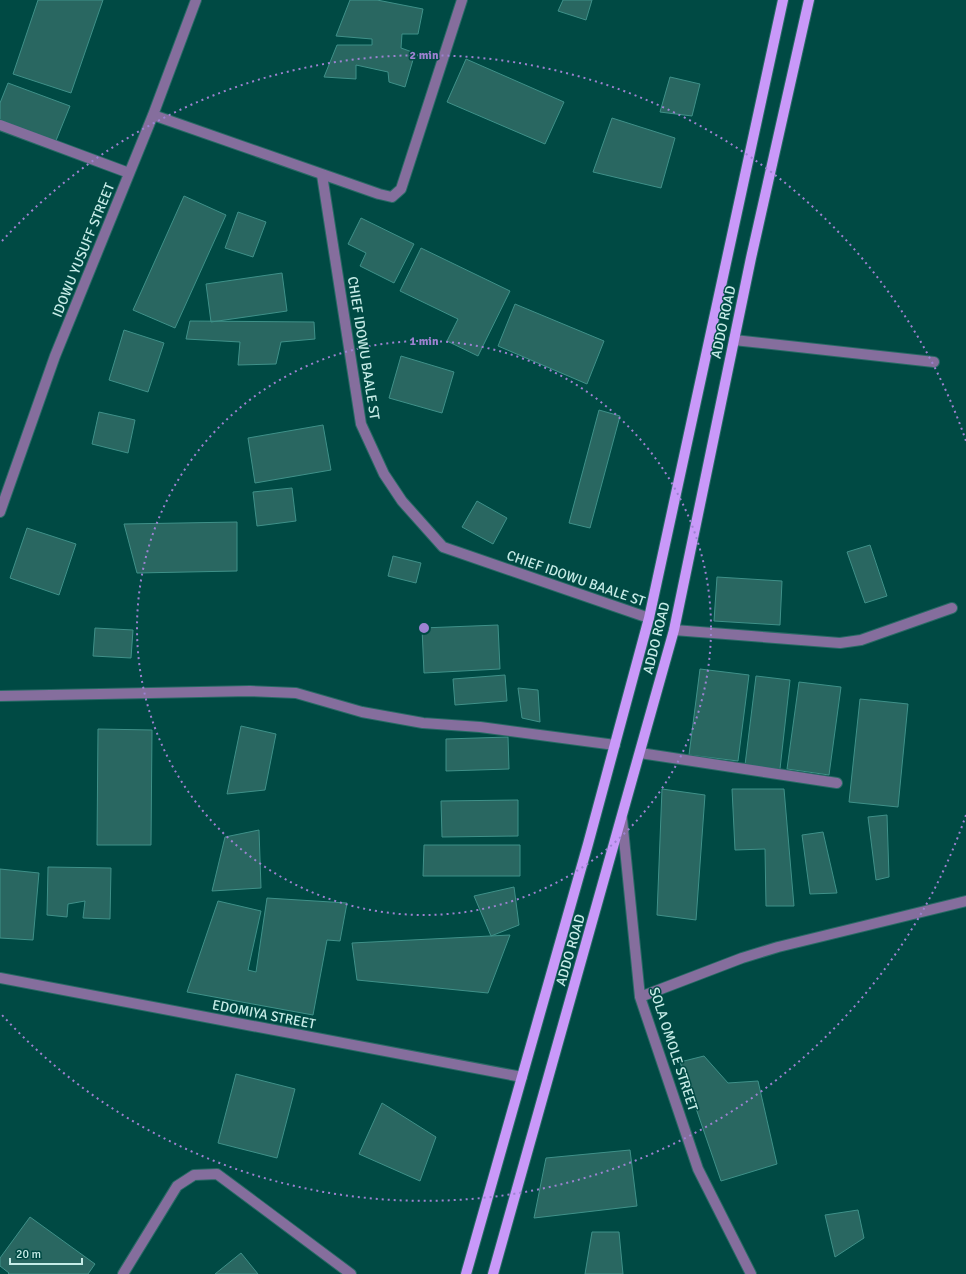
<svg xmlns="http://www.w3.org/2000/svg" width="966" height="1274" viewBox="0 0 966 1274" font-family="Signika,sans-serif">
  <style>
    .building { fill: #296761; stroke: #3f9189 }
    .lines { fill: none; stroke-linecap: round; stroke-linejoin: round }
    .minor-casing { stroke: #286a65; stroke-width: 12 }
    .major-casing { stroke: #286a65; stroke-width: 12 }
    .minor { stroke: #856e9d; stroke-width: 10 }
    .major { stroke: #c999f9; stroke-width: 10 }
    .ring { fill: none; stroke: #9d82d1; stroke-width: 2; stroke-dasharray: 2 4 }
    .labels { text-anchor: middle; stroke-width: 3; stroke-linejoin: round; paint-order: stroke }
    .street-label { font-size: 14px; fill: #c6ece7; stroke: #004a44 }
    .centre { fill: #9d82d1; stroke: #004a44; stroke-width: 2 }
    .ring-label { font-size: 12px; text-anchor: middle; font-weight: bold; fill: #9d82d1; stroke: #004a44; stroke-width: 3; stroke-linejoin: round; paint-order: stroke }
  </style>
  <rect width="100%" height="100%" fill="#004a44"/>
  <path class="building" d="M38 0H103L71 93 13 74Z
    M350 0H377L423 9 418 34H402L401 48 415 53 405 87 389 82 388 72 356 65V79L324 77 337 45H372V39L336 36Z
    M563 0H592L586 20 558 11Z
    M466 59 564 102 545 144 447 102Z
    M670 77 700 84 692 116 660 112Z
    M8 83 70 106 55 143 0 122V103Z
    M612 118 675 138 661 188 593 172Z
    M184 196 226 215 175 328 133 310Z
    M238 212 266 222 253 257 225 248Z
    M361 218 414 244 394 283 360 266 366 253 348 244Z
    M421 248 510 291 478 356 447 341 458 319 400 291Z
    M282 273 287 311 211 322 206 284Z
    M515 304 604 341 587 384 498 346Z
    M190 321 314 322 315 339 281 342 276 364 238 365 240 342 186 339Z
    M124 330 164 343 148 392 109 380Z
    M401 356 454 372 442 413 389 398Z
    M599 410 620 416 590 528 569 523Z
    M99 412 135 420 128 453 92 444Z
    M323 425 331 470 255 483 248 438Z
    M292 488 296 521 257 526 253 492Z
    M477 501 507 518 493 544 462 527Z
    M237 522V571L137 573 124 524Z
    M27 528 76 544 59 595 10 578Z
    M870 545 887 596 865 603 847 552Z
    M393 556 421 563 416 583 388 576Z
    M717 577 782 581 780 625 714 621Z
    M498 625 500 669 424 673 422 628Z
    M95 628 133 630 131 658 93 656Z
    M700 669 749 675 738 761 689 755Z
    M505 675 507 701 455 705 453 679Z
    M756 676 790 680 780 769 745 765Z
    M799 682 841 687 829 775 787 769Z
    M518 688 538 690 540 722 522 718Z
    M860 699 908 704 898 807 849 802Z
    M241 726 276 734 265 790 227 794Z
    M98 729 152 730 151 845H97Z
    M508 737 509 769 446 771V739Z
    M662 789 705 795 696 920 657 915Z
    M732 789H784L794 906H766L765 849 735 850Z
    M518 800V836L442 837 441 801Z
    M887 815 889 877 876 880 868 817Z
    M259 830 261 888 212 891 225 837Z
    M823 832 837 893 810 894 802 835Z
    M424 845H520V876H423Z
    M48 867 111 868 110 919 83 918 85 901 68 904 67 917 47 915Z
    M0 869 39 873 33 940 0 938Z
    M514 887 519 925 491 936 474 896Z
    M267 898 347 903 340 941 327 940 313 1015 187 992 218 901 261 911 248 970 256 972Z
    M510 935 488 993 357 980 352 943Z
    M704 1056 728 1083 758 1081 777 1164 721 1181 680 1062Z
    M236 1074 295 1089 277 1158 218 1143Z
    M382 1103 436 1137 420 1181 359 1154Z
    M630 1150 637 1206 534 1218 546 1158Z
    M858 1210 864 1238 835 1257 825 1215Z
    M30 1217 95 1264 88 1274H8L9 1273 0 1266V1258Z
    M592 1232H619L623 1274H585Z
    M241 1253 258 1274H215Z"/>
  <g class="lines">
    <defs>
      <path id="minor" d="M153 115 379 194 392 197 401 189 462 0
        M0 125 129 173
        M322 175 361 424 384 474 402 501 443 547 649 618
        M734 340 934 362
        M0 512 55 356 153 115 196 0
        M674 630 840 643 861 640 952 608
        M0 696 250 691 296 693 362 712 423 723 480 727 615 745
        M640 753 837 783
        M622 819 640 997 698 1169 751 1274
        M0 978 522 1077
        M640 997 742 958 778 947 966 901
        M123 1274 177 1186 194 1175 217 1174 351 1274"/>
      <path id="major" d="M466 1274 588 844 649 618 783 0
        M493 1274 674 630 751 258 809 0"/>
    </defs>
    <use href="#minor" class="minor-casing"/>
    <use href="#major" class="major-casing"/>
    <use href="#minor" class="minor"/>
    <use href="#major" class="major"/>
  </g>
  <g class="ring">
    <circle cx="424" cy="628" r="287"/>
    <path d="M966 815A573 573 0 0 1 2 1015M2 241A573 573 0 0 1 966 441"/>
  </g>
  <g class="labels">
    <g class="street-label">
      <text transform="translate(83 250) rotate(-68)" y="5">IDOWU YUSUFF STREET</text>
      <text transform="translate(723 322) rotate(-78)" y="5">ADDO ROAD</text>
      <text transform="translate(364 348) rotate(81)" y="5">CHIEF IDOWU BAALE ST</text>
      <text transform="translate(576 578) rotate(19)" y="5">CHIEF IDOWU BAALE ST</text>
      <text transform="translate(656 638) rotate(-76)" y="5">ADDO ROAD</text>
      <text transform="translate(570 950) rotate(-74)" y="5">ADDO ROAD</text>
      <text transform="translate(264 1014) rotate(11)" y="5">EDOMIYA STREET</text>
      <text transform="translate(674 1049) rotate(72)" y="5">SOLA OMOLE STREET</text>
    </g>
  </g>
  <circle cx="424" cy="628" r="6" class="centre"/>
  <g class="ring-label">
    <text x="424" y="59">2 min</text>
    <text x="424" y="345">1 min</text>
  </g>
  <path d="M10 1258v6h72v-6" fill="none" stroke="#c6ece7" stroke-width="2"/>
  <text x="16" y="1258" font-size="12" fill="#c6ece7" stroke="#004a44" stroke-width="3" paint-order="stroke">20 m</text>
</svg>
